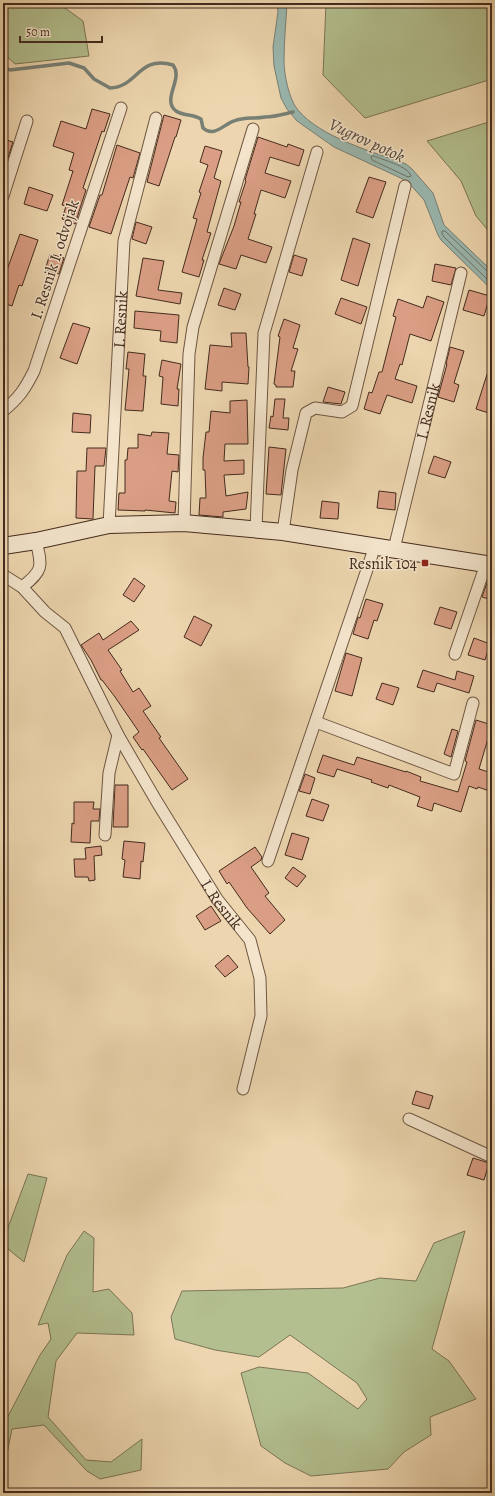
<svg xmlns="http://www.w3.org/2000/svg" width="495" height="1496" viewBox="0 0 495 1496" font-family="Alegreya,serif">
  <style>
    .green { fill: #b3bf8f; stroke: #7c7556 }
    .water { fill: #9ab8b0; stroke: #788076 }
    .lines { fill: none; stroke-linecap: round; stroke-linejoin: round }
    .shore { stroke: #6f7267; stroke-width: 1 }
    .stream { stroke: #788076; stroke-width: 3.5 }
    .building { fill: #da9e84; stroke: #442b1e }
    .street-casing { stroke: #6e5642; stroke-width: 13 }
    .secondary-casing { stroke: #442b1e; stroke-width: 18 }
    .street { stroke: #f3e4cb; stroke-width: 11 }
    .secondary { stroke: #f3e4cb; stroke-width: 16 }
    .poi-dot { fill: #8f2418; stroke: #f3e4cb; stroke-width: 1.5 }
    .labels { text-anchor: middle; stroke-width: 3; stroke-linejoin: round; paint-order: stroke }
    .street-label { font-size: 16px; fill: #442b1e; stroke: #f3e4cb }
    .poi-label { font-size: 16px; fill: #442b1e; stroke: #f3e4cb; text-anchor: end }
    .water-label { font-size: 17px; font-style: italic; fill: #55473b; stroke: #f3e4cb }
  </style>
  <rect width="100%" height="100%" fill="#edd6af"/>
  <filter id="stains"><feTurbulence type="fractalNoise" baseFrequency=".005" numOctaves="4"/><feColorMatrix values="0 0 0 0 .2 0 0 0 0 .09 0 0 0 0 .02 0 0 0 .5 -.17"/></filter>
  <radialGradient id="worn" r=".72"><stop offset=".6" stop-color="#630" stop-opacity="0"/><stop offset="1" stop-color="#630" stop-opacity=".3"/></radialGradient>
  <path class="green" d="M3 3H58L83 21 89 56 15 64 3 53Z
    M326 3H492V79L365 118 323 75Z
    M492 121V235L476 216 461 181 427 141Z
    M28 1174 47 1178 24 1262 3 1245V1241Z
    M84 1231 94 1238 93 1292 109 1289 132 1313 134 1335 77 1333 56 1361 48 1417 86 1460 111 1462 142 1439 141 1470 100 1479 87 1471 44 1425 12 1429 3 1473 4 1424 40 1355 51 1339 48 1323 38 1325 67 1255Z
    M465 1231 432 1349 449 1361 476 1399 430 1417 431 1435 404 1452 388 1469 311 1476 285 1463 261 1446 241 1373 259 1367 308 1373 358 1409 367 1399 357 1383 290 1335 259 1357 215 1350 175 1339 171 1317 182 1291 343 1288 380 1278 416 1281 434 1243Z"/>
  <path class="water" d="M277 3H287C286 22 284 42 284 61 284 74 289 100 298 110 320 137 373 152 406 164L412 169 433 193 444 225 492 271V290L441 240 438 235 424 200 407 181 334 147 297 121 287 109 281 98 274 66 273 47 278 12Z"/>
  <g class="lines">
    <path class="shore" d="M374 156C383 160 408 166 411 176L408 177 372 160 371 157Z
      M492 273 488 272 445 231H442V234L444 237 492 284"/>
    <path class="stream" d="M3 67 10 70 69 63 84 68 94 79 110 88C138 87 138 55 173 65 184 79 161 99 176 111 183 116 193 114 201 119L203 128C214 138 224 124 234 121 244 117 254 119 265 117 275 117 284 114 293 112"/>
  </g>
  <path class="building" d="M92 109 110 114 104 132 102 131 83 188 86 190 75 224 62 219 66 206 62 205 73 171 69 170 74 153 53 146 61 121 86 129Z
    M164 115 181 120 176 137H175L159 186 147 182Z
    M258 137 287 147 288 144 304 150 299 166 270 157 265 173 291 181 285 198 261 190 254 214H256L248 239 272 247 266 263 241 255 236 269 219 264 234 226 241 202H239L246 181 245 180Z
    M3 139 13 142 3 173Z
    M117 145 140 153 133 178 130 177 111 234 89 227 100 195H102Z
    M205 146 222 151 214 178 221 181 207 232 211 233 202 260H204L199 277 182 272 197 219 193 218 201 193 199 192 208 165 200 162Z
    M369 177 386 182 373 218 356 212Z
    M29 187 53 195 47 211 24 204Z
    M136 222 152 227 146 244 132 239Z
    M20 234 38 240 22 286 19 285 12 306 3 303V281Z
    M353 238 370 244 358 286 341 280Z
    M50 254 64 258 59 274 45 270Z
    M294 255 307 259 302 276 289 272Z
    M143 258 164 261 158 290 182 293 180 304 136 296Z
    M435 264 456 268 451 285 432 281Z
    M224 288 241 294 235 310 218 305Z
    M469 290 490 296 484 316 463 310Z
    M427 296 444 302 431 341 410 334 402 365 400 364 395 379 417 386 412 403 387 395 380 414 364 409 369 392 372 393 379 372H382L396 317 393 316 398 299 423 308Z
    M341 298 367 307 361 324 335 314Z
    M135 311 179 315 177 343 160 341 161 331 134 328Z
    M284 319 300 325 293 348 298 349 291 371H295L293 387H276V385L274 384 280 337 278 336Z
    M73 323 90 328 77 364 60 358Z
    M231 333H246L248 367H249L248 384 222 382V391L205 389 210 345 232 347Z
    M450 347 464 351 454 383 459 385 454 402 438 397 447 364H446Z
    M128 352 145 354 143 376H146L143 411 125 410 129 369H126Z
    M162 360 181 364 177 389H179L178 406 161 404 163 377 159 376Z
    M490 365H492V414L476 409Z
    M328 387 345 392 341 404 323 402Z
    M275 399H285L283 418H289L288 430 269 428 271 416 273 417Z
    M247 400 248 444H225L224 461 244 460V474L224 475 226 496 248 492 246 509 223 512V517L199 515 200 498H206L205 470H203V458L206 432H209L211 411 230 413V401Z
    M73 413 91 415 90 433 72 432Z
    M152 432 169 433 167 454 179 455 178 472 172 471 169 501 176 502 175 513 145 510V511L118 510 119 493H125V460H127L128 448H138V434L151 436Z
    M269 447 286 449 281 495 266 494Z
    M87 448H106L104 466H95L93 519 76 518 77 471H86Z
    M434 456 451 462 445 478 428 473Z
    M379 491 396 493 395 510 377 508Z
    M322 501 339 503 338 519 320 518Z
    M134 578 145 586 134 602 123 595Z
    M488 580 492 582V600L482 597Z
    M366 599 383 604 377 621 374 620 368 639 353 634 358 617 360 618Z
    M440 607 457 612 451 629 434 624Z
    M194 616 212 625 201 646 184 637Z
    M131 621 139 630 108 650 122 670 120 671 133 692 139 688 151 706 143 711 161 737 159 738 188 779 172 790 143 749 142 750 133 737 139 732 115 697 102 680H101L91 660 81 645 99 633 103 640Z
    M474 638 490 644 485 660 468 655Z
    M346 653 362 658 352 696 335 691Z
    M423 670 455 680 457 671 474 676 469 693 437 683 434 692 417 687Z
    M382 683 399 688 393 705 376 699Z
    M476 720 492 725 479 769 492 773V792L478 787 477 789 469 786 461 812 434 803 432 811 417 806 420 797 389 785 388 788 371 782 372 780 337 769 334 777 317 772 323 755 354 765 357 757 406 772V771L421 777 420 781 458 792 467 762 465 761Z
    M452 729 458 731 451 757 444 754Z
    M305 774 315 778 310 794 299 791Z
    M115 785H128V827H113Z
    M312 799 329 805 323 821 306 816Z
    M74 802H94L93 809H100L99 821H91L90 843 71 842 72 823 74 824Z
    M292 833 309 838 302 860 285 855Z
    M124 841 145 843 143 862 141 861 140 879 123 877 125 860 122 859Z
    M101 846 102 855 94 856 95 880 89 881 88 877H75L74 859H86L85 848Z
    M255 847 262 857 261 860 251 867 269 893 265 896 285 920 270 934 247 908 229 882 227 884 219 871Z
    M293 867 306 876 297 887 285 878Z
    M211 906 221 921 205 930 196 916Z
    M228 955 238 967 225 977 215 966Z
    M416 1091 433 1096 429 1109 412 1104Z
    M473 1158 489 1163 484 1180 467 1175Z"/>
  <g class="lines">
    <defs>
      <g id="street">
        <path d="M3 196 27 121"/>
        <path d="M3 411C19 398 25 389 34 371L121 108"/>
        <path d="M184 523 189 354 193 327 253 129"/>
        <path id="s1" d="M109 525 124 241 156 118"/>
        <path d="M256 529 264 333 317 152"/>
        <path d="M283 532 292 470 306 413 315 408 342 412 352 406 405 186"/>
        <path id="s2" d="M394 549 461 273"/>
        <path id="s3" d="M3 575 22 587 45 612 65 628 118 735 157 802 217 899 250 940 260 978 261 1016 243 1089"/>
        <path d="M22 587C44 570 42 566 36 541"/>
        <path d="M455 654 486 564"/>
        <path d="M316 722 454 774 473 703"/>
        <path d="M105 835 109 773 118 735"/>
        <path d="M268 861 375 546"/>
        <path d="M409 1119 492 1157"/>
      </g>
      <path id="secondary" d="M3 546 36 541 109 525 184 523 283 532 492 565"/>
    </defs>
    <use href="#street" class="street-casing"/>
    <use href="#secondary" class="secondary-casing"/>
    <use href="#street" class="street"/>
    <use href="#secondary" class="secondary"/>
  </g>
  <rect class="poi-dot" x="421" y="559" width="8" height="8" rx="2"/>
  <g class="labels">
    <g class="street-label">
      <text transform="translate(54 259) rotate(-72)" y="6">I. Resnik I. odvojak</text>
      <text dy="6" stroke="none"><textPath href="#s1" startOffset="206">I. Resnik</textPath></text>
      <text dy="6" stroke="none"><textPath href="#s2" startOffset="142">I. Resnik</textPath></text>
      <text dy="6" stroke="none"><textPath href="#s3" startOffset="400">I. Resnik</textPath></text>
    </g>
    <g class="poi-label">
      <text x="417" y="569">Resnik 104</text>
    </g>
    <g class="water-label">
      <text transform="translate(367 140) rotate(25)" y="6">Vugrov potok</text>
    </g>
  </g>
  <rect width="495" height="1496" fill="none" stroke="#edd6af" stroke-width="16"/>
  <rect x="4" y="4" width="487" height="1488" fill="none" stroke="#442b1e" stroke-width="2"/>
  <rect x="8" y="8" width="479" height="1480" fill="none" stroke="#442b1e"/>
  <path d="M20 36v6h82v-6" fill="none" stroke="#442b1e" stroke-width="2"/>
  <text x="26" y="36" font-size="12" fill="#442b1e" stroke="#f3e4cb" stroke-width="3" paint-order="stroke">50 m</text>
  <rect width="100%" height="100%" filter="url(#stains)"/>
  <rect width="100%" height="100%" fill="url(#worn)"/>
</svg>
